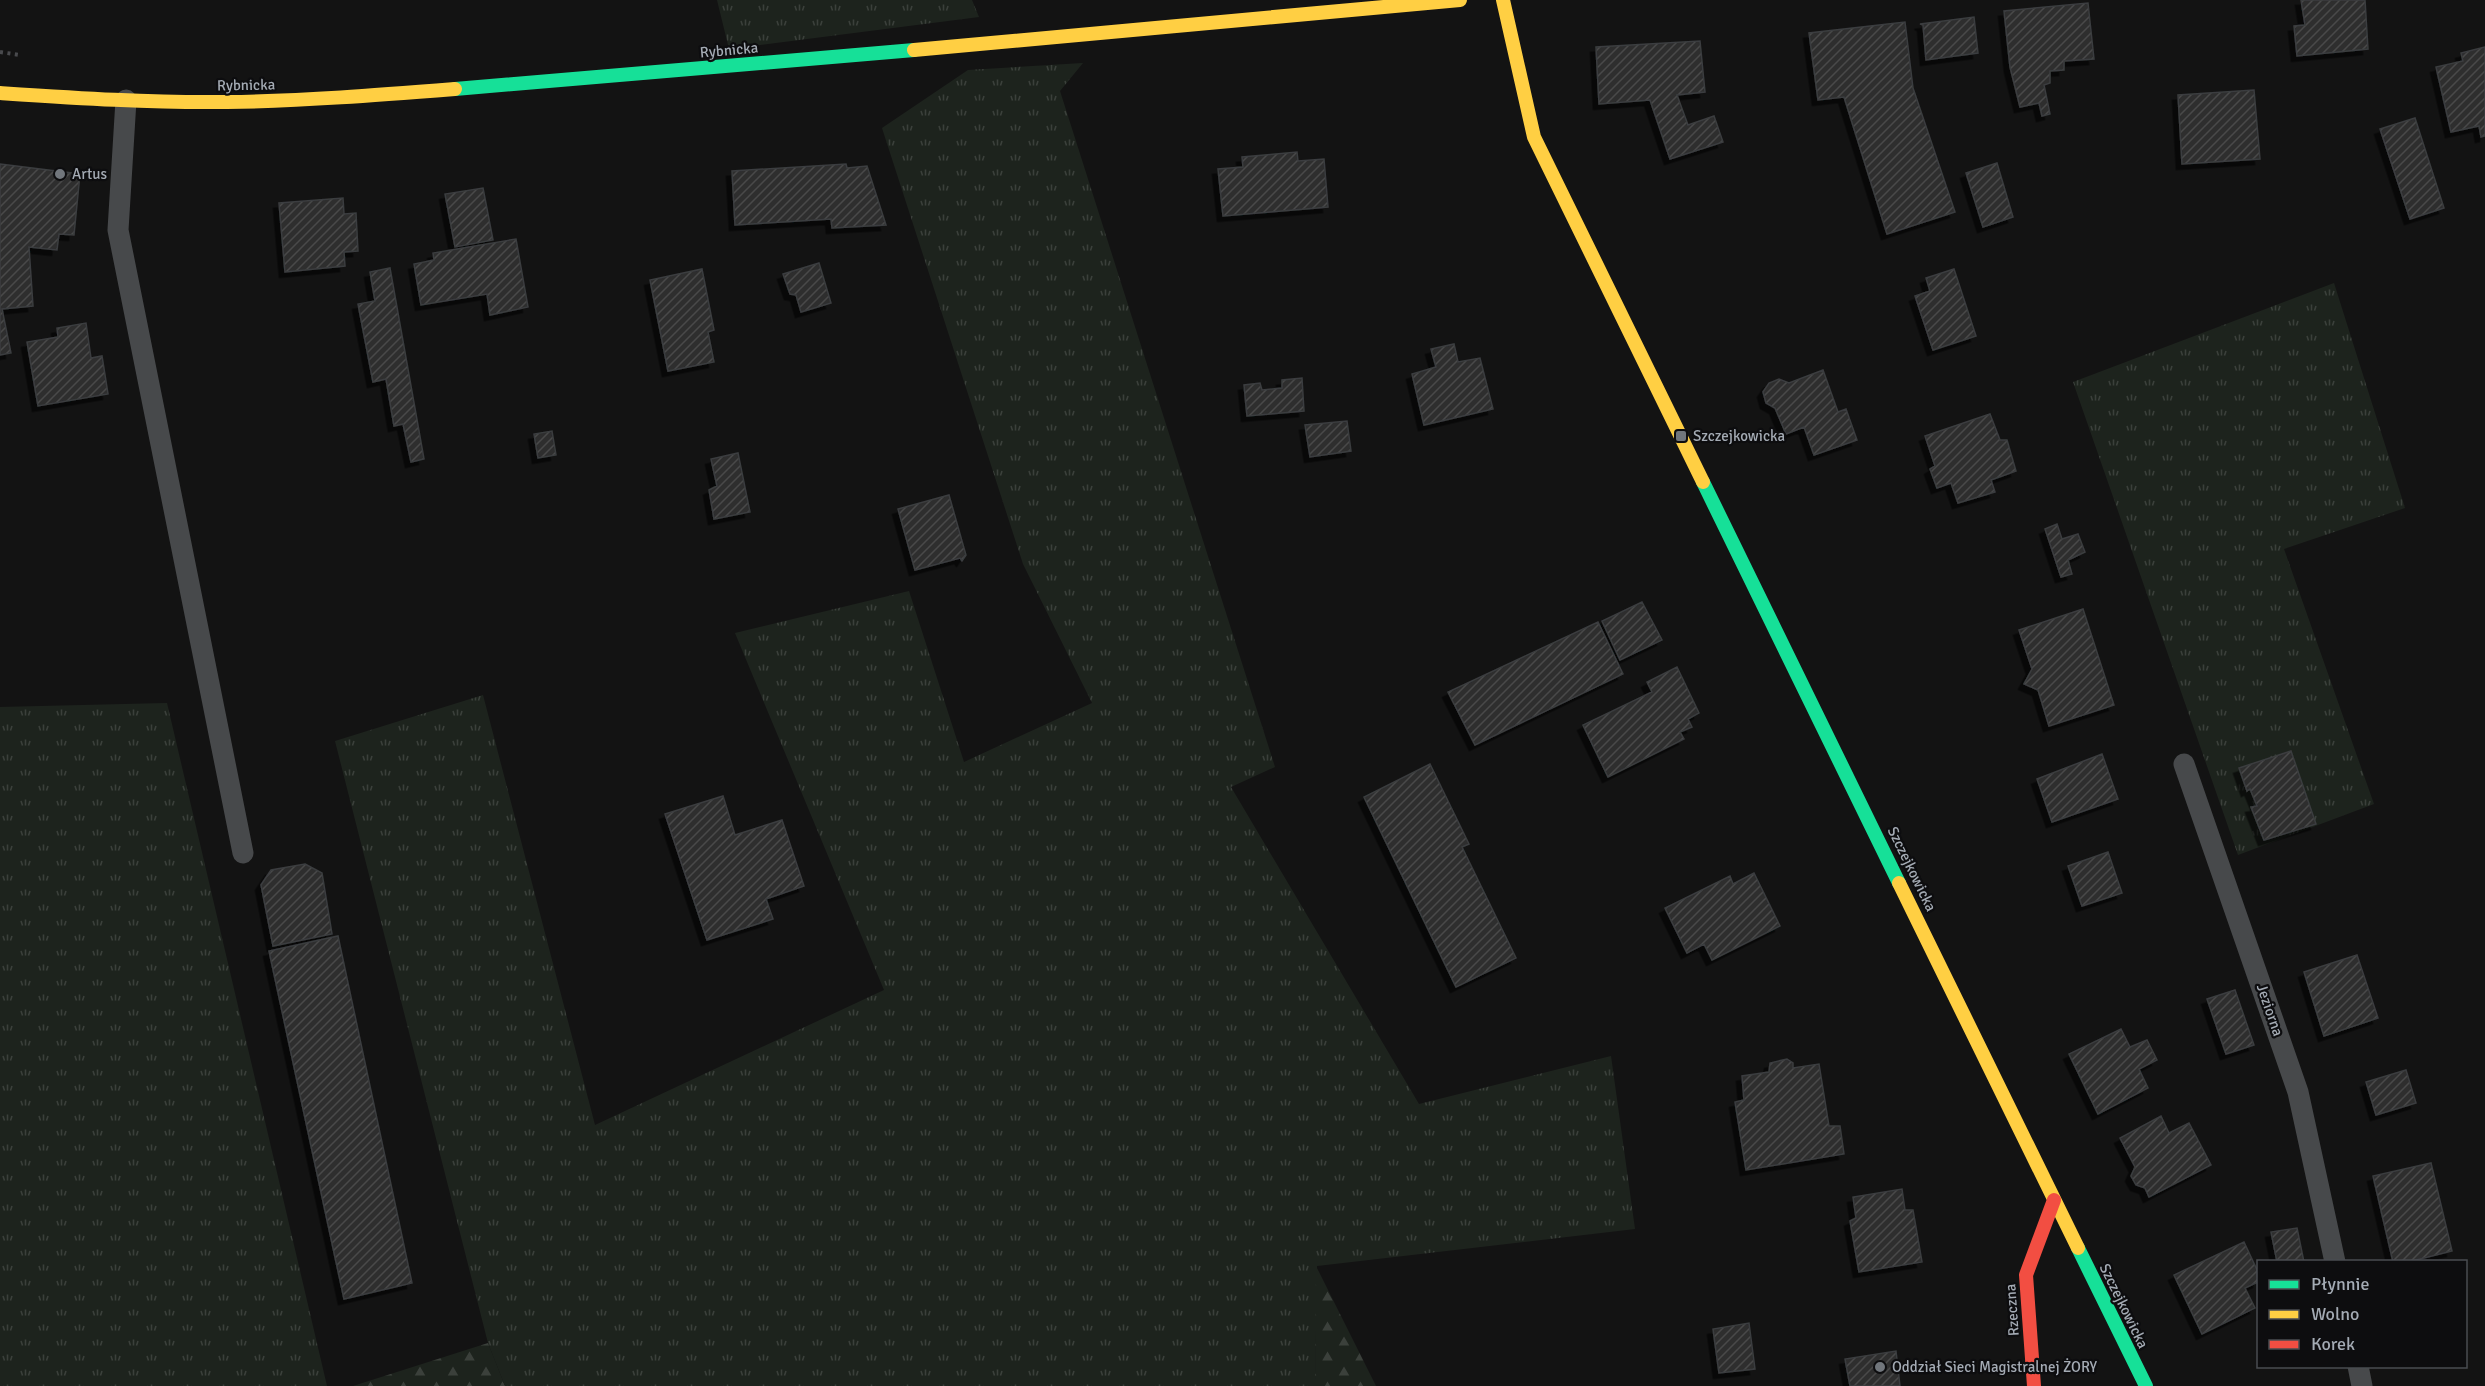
<svg xmlns="http://www.w3.org/2000/svg" width="2485" height="1386" viewBox="0 0 2485 1386" font-family="Signika,sans-serif">
  <style>
    .grass { fill: url(#grass-tufts) }
    .forest { fill: url(#forest-firs) }
    .building { fill: url(#building-hatch); stroke: #3b3d3f; stroke-width: 1.5; filter: url(#shadow) }
    .lines { fill: none; stroke-linecap: round; stroke-linejoin: round }
    .path { stroke: #494a4d; stroke-width: 4; stroke-dasharray: 3 4.5; stroke-linecap: butt }
    .lane { stroke: #47494b; stroke-width: 21 }
    .fast { stroke: #16e098; stroke-width: 14 }
    .slow { stroke: #ffcf43; stroke-width: 14 }
    .jam { stroke: #f24e42; stroke-width: 14 }
    .poi-dot { fill: #71767c; stroke: #0d0d0f; stroke-width: 2 }
    .labels { text-anchor: middle; stroke-width: 4.5; stroke-linejoin: round; paint-order: stroke }
    .street-label { font-size: 15px; fill: #a4abb4; stroke: #0d0d0f }
    .poi-label { font-size: 15px; fill: #a4abb4; stroke: #0d0d0f; text-anchor: start }
  </style>
  <defs>
    <pattern id="grass-tufts" width="24" height="20" patternUnits="userSpaceOnUse" patternTransform="scale(1.5)"><rect width="24" height="20" fill="#1d231d"/><path d="M3 7l-1-3M5 7V3M7 7l1-3M15 17l-1-3M17 17v-4M19 17l1-3" fill="none" stroke="#3b403b"/></pattern>
    <pattern id="forest-firs" width="22" height="20" patternUnits="userSpaceOnUse" patternTransform="scale(1.5)"><rect width="22" height="20" fill="#1d231d"/><path d="M5 1l3.5 6h-7zM16 11l3.5 6h-7z" fill="#3b403b"/></pattern>
    <pattern id="building-hatch" width="6" height="6" patternUnits="userSpaceOnUse" patternTransform="scale(1.5)"><rect width="6" height="6" fill="#2d2d2e"/><path d="M-1 1l2-2M0 6l6-6M5 7l2-2" fill="none" stroke="#48494a"/></pattern>
    <filter id="shadow"><feDropShadow dx="-5.5" dy="5.5" stdDeviation="0" flood-color="#0009"/></filter>
  </defs>
  <rect width="100%" height="100%" fill="#131313"/>
  <path class="grass" d="M717 0H972L979 17 729 49Z
    M1083 63 1060 91 1275 767 1231 787 1419 1104 1611 1056 1635 1229 1317 1266 1315 1386H505L488 1343 335 741 483 695 595 1125 884 990 735 633 909 591 964 762 1092 703 1023 564 882 128 968 70Z
    M2334 283 2405 508 2284 549 2374 804 2238 855 2073 382Z
    M167 703 327 1386H0V707Z"/>
  <path class="forest" d="M1316 1266 1376 1386H1315Z
    M488 1343 505 1386H353Z"/>
  <path class="building" d="M2301 0H2365L2368 49 2297 56 2294 26 2305 25Z
    M2088 3 2094 59 2064 61V70L2050 71V83L2044 85 2050 114 2042 116 2039 103 2020 107 2010 67 2004 11Z
    M1974 17 1978 53 1926 60 1923 25 1920 24Z
    M1905 22 1913 88 1955 212 1887 234 1844 97 1818 100 1809 33Z
    M1700 41 1705 92 1677 95 1688 125 1714 116 1723 142 1670 159 1650 100 1599 104 1596 47Z
    M2485 47V136L2481 137 2479 126 2451 132 2436 67 2463 61 2461 53Z
    M2254 90 2260 159 2182 164 2178 95Z
    M2415 118 2444 208 2410 219 2380 129Z
    M1297 152 1298 161 1324 159 1328 207 1223 216 1218 169 1243 167 1242 157Z
    M1997 163 2013 217 1983 227 1966 173Z
    M0 164 80 174 74 235 59 234 57 250 29 247 33 306 2 309 11 353 0 355Z
    M846 164 847 168 867 166 886 225 832 228 831 219 735 225 732 171Z
    M483 188 493 240 455 247 445 194Z
    M343 198 344 214 356 213 358 251 344 252 345 266 285 272 279 203Z
    M516 239 528 307 490 315 487 294 421 305 414 264 434 260 433 253Z
    M819 263 831 303 801 312 796 295 790 294 783 274Z
    M390 268 424 459 411 462 403 424 394 426 386 379 373 382 358 304 375 301 370 272Z
    M702 269 714 330 708 332 714 362 668 371 650 280Z
    M1954 269 1976 336 1933 350 1915 296 1930 291 1926 278Z
    M86 323 91 358 102 356 108 394 38 406 27 342 58 337 57 328Z
    M1454 344 1458 362 1480 358 1493 409 1424 425 1412 374 1436 367 1431 349Z
    M1823 370 1838 412 1846 409 1857 440 1814 455 1804 427 1786 434 1775 408 1766 403 1763 392 1769 383 1779 379 1789 383Z
    M1302 378 1304 411 1247 416 1244 385 1260 383 1262 390 1282 388V380Z
    M1990 414 2000 440H2007L2016 471 1991 480 1995 492 1958 503 1951 483 1937 488 1930 469 1935 466 1925 436Z
    M1347 421 1351 451 1310 457 1305 425Z
    M552 431 556 455 538 458 534 434Z
    M738 453 750 512 714 519 709 490 717 486 711 459Z
    M949 495 966 555 962 561 960 558 915 570 898 509Z
    M2057 524 2062 539 2078 534 2085 552 2068 560 2072 574 2061 577 2045 529Z
    M1642 602 1662 640 1620 660 1602 621Z
    M2083 609 2114 705 2049 726 2038 690 2024 684 2032 669 2019 630Z
    M1598 622 1623 674 1475 745 1448 692Z
    M1677 667 1699 713 1688 719 1692 727 1680 732 1684 739 1608 777 1583 725 1652 692 1647 682Z
    M2291 751 2316 824 2264 840 2251 807 2257 806 2250 789 2247 791 2239 768Z
    M2102 754 2118 799 2052 822 2037 779Z
    M1430 764 1469 844 1462 847 1516 958 1456 987 1364 797Z
    M723 796 735 835 782 820 804 886 766 899 773 919 707 940 665 814Z
    M2108 852 2122 893 2082 906 2068 866Z
    M305 864 322 873 332 934 273 946 261 885 271 870Z
    M1754 873 1780 926 1712 960 1704 944 1687 953 1665 908 1730 876 1733 884Z
    M338 936 412 1283 344 1299 269 951Z
    M2357 955 2378 1018 2324 1036 2304 972Z
    M2235 990 2254 1045 2226 1054 2207 999Z
    M2121 1029 2130 1047 2147 1040 2157 1060 2139 1069 2148 1088 2098 1114 2069 1054Z
    M1787 1059 1793 1063V1068L1819 1064 1829 1126H1840L1844 1154 1746 1170 1735 1102 1744 1100 1742 1076 1769 1072 1770 1063Z
    M2406 1070 2416 1103 2376 1115 2366 1082Z
    M2161 1116 2169 1133 2189 1123 2211 1165 2149 1197 2145 1188 2136 1185 2131 1176 2135 1167 2120 1138Z
    M2431 1163 2452 1251 2408 1262H2393L2373 1176Z
    M1902 1189 1905 1210H1913L1922 1262 1859 1272 1850 1221 1856 1218 1853 1197Z
    M2297 1228 2304 1262H2277L2271 1232Z
    M2244 1242 2258 1272V1282L2245 1288 2255 1308 2202 1334 2174 1275Z
    M1749 1323 1755 1369 1719 1373 1713 1329Z
    M1896 1351 1900 1386H1850L1845 1359Z"/>
  <g class="lines">
    <path class="path" d="M0 52 20 55"/>
    <path class="lane" d="M126 100 118 230 243 853
      M2184 764 2298 1092 2335 1262
      M2358 1366 2362 1386"/>
    <path class="fast" d="M455 89 914 50
      M1703 482 1899 883
      M2078 1248 2146 1386"/>
    <path class="slow" d="M1503 0 1534 137 1703 482
      M914 50 1460 0
      M0 93C76 98 151 103 227 102 303 101 379 95 455 89
      M1899 883 2078 1248"/>
    <path class="jam" d="M2034 1386 2026 1275 2054 1200"/>
  </g>
  <g class="poi-dot">
    <circle cx="60" cy="174" r="6"/>
    <rect x="1675" y="430" width="12" height="12" rx="3"/>
    <circle cx="1880" cy="1367" r="6"/>
  </g>
  <g class="labels">
    <g class="street-label">
      <text transform="translate(729 50) rotate(-5)" y="5">Rybnicka</text>
      <text transform="translate(246 85) rotate(-1)" y="5">Rybnicka</text>
      <text transform="translate(1912 869) rotate(64)" y="5">Szczejkowicka</text>
      <text transform="translate(2270 1010) rotate(71)" y="5">Jeziorna</text>
      <text transform="translate(2124 1306) rotate(64)" y="5">Szczejkowicka</text>
      <text transform="translate(2012 1310) rotate(-94)" y="5">Rzeczna</text>
    </g>
    <g class="poi-label">
      <text x="72" y="179">Artus</text>
      <text x="1693" y="441">Szczejkowicka</text>
      <text x="1892" y="1372">Oddział Sieci Magistralnej ŻORY</text>
    </g>
  </g>
  <rect x="2257" y="1260" width="210" height="108" fill="#0d0d0f" stroke="#494c51" stroke-width="1.5"/>
  <rect x="2269" y="1280" width="30" height="9" fill="#16e098" stroke="#494c51" stroke-width="1.5"/>
  <text x="2311" y="1290" font-size="18" fill="#a4abb4">Płynnie</text>
  <rect x="2269" y="1310" width="30" height="9" fill="#ffcf43" stroke="#494c51" stroke-width="1.5"/>
  <text x="2311" y="1320" font-size="18" fill="#a4abb4">Wolno</text>
  <rect x="2269" y="1340" width="30" height="9" fill="#f24e42" stroke="#494c51" stroke-width="1.5"/>
  <text x="2311" y="1350" font-size="18" fill="#a4abb4">Korek</text>
</svg>
